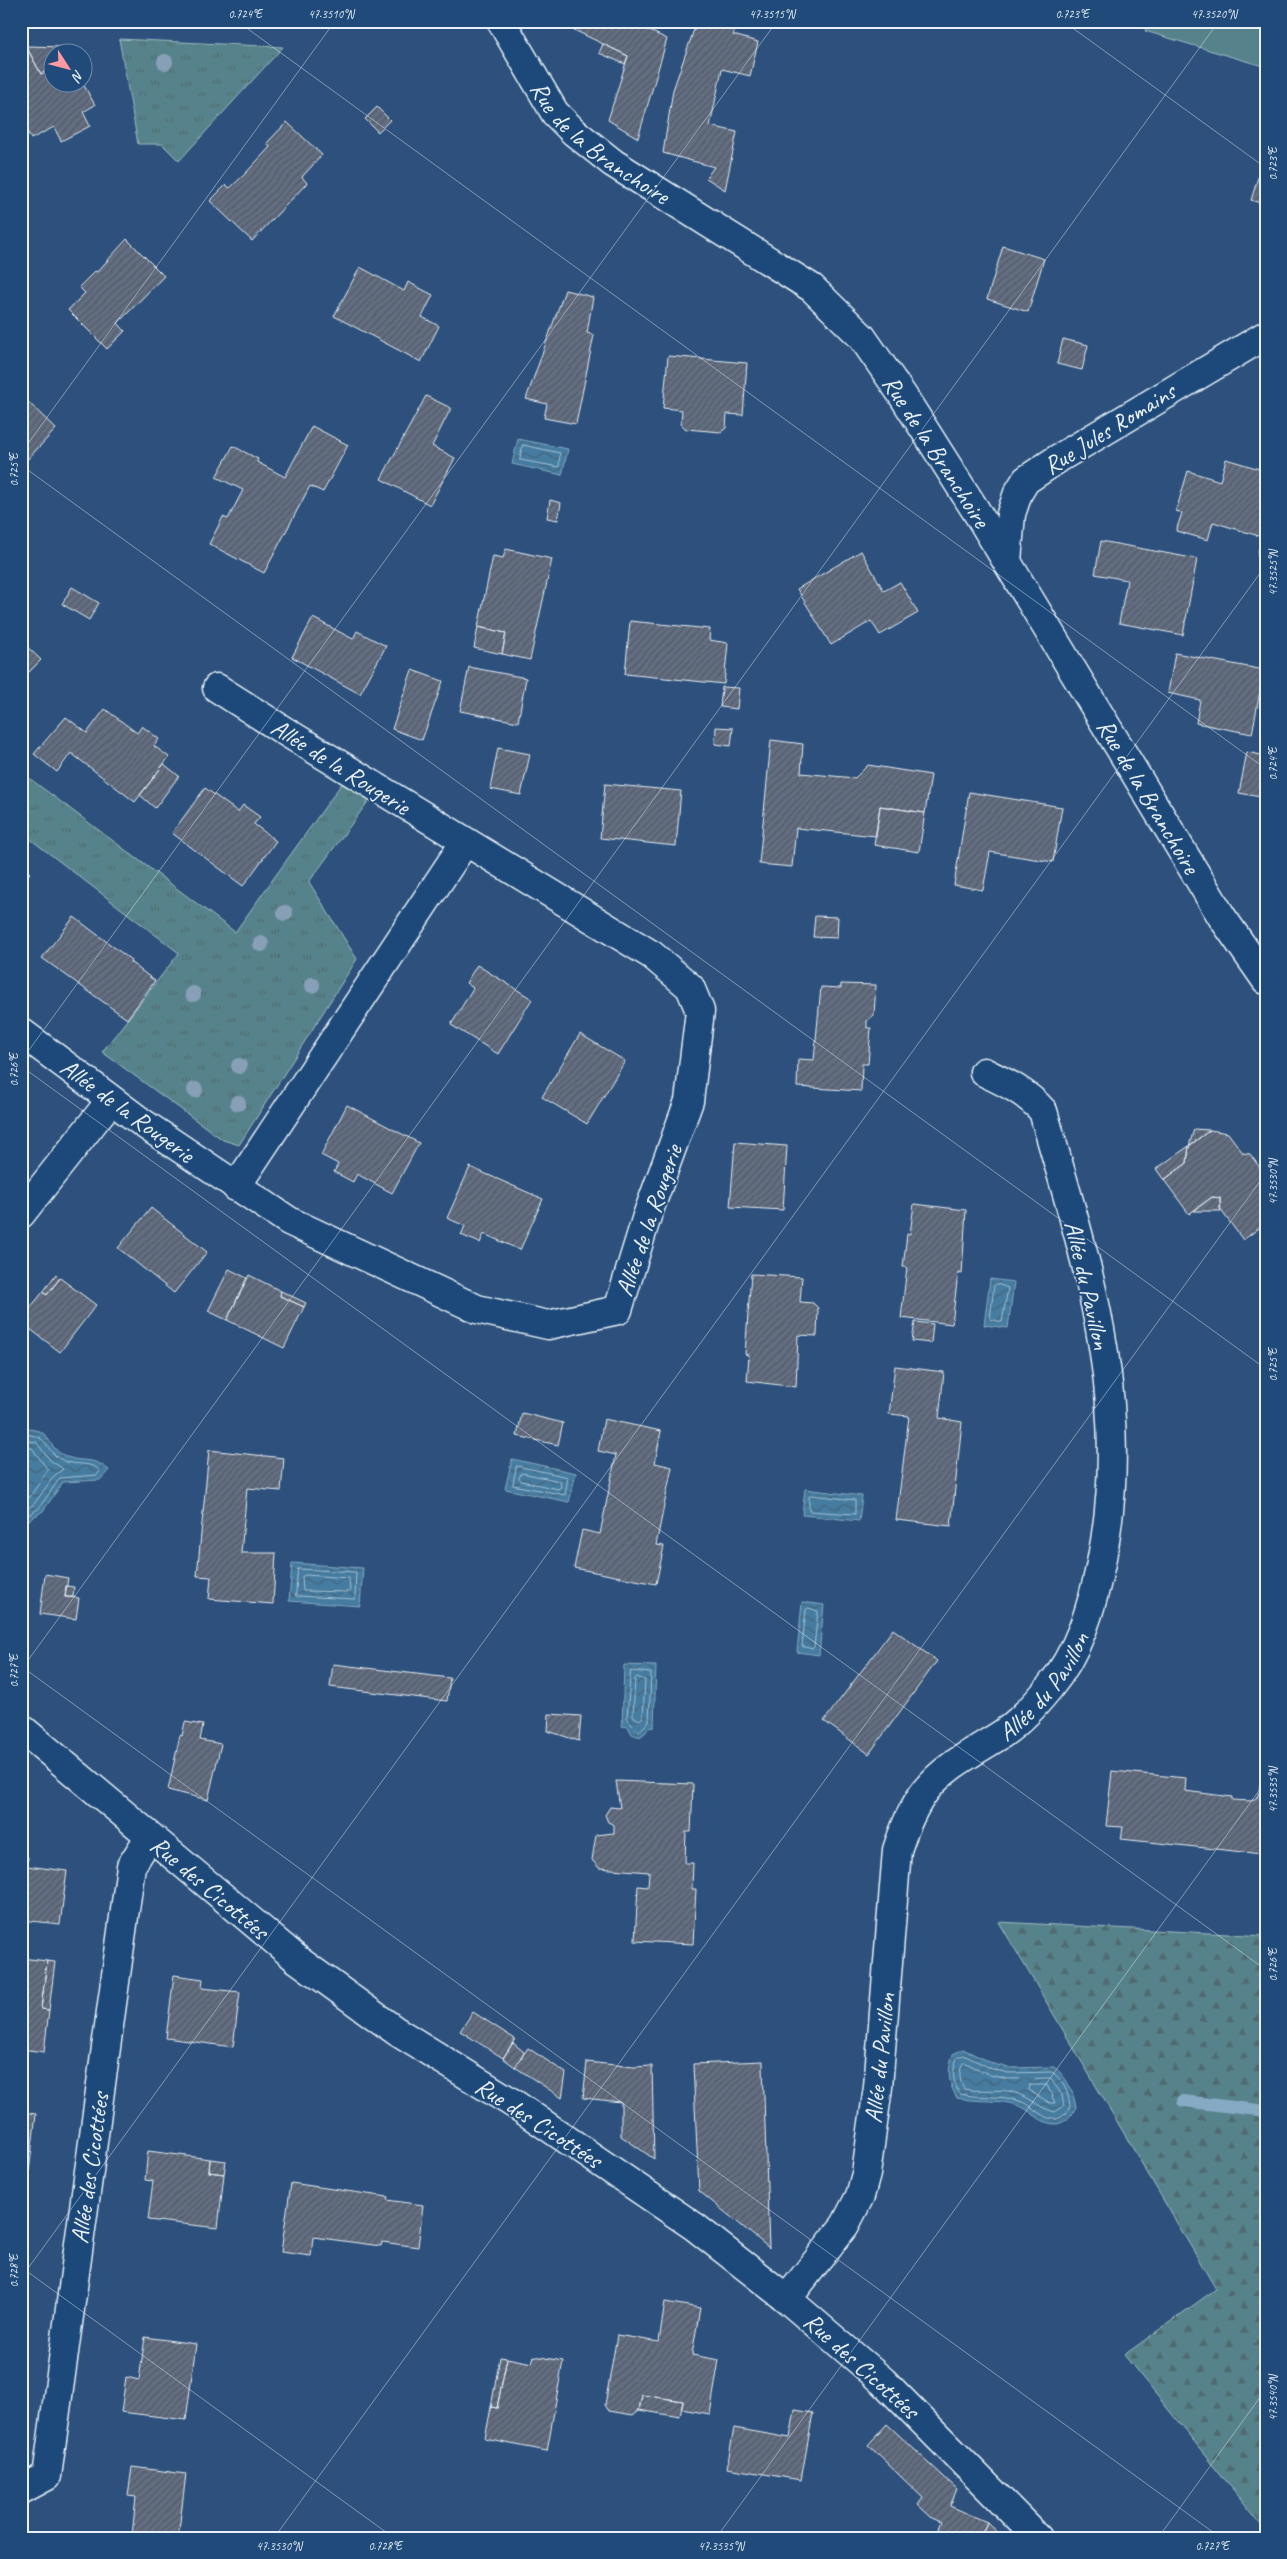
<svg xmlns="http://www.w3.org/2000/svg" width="1287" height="2559" viewBox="0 0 1287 2559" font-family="Caveat,sans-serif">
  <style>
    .grass { fill: url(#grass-tufts); stroke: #a0bac2 }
    .forest { fill: url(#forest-firs); stroke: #a0bac2 }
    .green { fill: #57838b; stroke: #a0bac2 }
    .water { fill: url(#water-waves); stroke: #86aac3 }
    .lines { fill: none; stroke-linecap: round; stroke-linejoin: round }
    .shore { stroke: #a6c2d5; stroke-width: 1 }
    .stream { stroke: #86aac3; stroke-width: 12 }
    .building { fill: url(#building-hatch); stroke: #e8f1f8 }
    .minor-casing { stroke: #e8f1f8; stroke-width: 31 }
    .secondary-casing { stroke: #e8f1f8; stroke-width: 31 }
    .minor { stroke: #1f4a7a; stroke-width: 28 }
    .secondary { stroke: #1f4a7a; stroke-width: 28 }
    .tree { fill: #88a0b7 }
    .ticks { fill: none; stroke: #e8f1f8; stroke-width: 1; stroke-opacity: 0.45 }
    .labels { text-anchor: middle; stroke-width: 4; stroke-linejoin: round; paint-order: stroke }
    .street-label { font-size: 25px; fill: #e8f1f8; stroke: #1f4a7a }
    .neatline { fill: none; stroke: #e8f1f8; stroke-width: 2 }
    .ticks-label { font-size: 12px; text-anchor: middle; fill: #e8f1f8 }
  </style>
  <defs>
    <pattern id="grass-tufts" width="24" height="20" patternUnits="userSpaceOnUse" patternTransform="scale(1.25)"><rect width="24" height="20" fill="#57838b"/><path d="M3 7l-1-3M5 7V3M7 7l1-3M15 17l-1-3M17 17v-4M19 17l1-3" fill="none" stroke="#506b71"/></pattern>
    <pattern id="forest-firs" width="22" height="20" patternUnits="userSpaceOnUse" patternTransform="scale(1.25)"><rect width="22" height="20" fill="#57838b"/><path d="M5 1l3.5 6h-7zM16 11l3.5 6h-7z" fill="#506b71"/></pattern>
    <pattern id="water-waves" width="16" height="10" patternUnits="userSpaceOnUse" patternTransform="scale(1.25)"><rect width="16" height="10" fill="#447ba0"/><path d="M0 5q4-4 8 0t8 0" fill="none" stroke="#456479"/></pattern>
    <pattern id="building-hatch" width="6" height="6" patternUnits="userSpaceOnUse" patternTransform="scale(1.25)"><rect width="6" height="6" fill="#636e82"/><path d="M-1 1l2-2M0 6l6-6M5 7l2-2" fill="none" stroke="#535963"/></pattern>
  </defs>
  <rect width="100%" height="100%" fill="#2d517c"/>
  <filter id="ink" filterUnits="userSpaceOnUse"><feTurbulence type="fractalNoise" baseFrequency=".02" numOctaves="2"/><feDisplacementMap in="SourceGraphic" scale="10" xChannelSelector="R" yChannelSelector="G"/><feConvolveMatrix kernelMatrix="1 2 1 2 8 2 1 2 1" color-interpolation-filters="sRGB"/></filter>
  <g filter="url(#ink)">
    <path class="grass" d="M119 39 283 47 179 161 162 144H138Z
      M21 772 235 932 345 779 375 792 309 882 357 959 239 1145 223 1140 102 1052 179 953 21 832Z"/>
    <path class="forest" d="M999 1922 1266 1936V2530L1124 2355 1216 2289Z"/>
    <path class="green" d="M1148 21H1266V67L1145 31Z"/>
    <path class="water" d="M518 439 568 449 562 475 512 464Z
      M990 1279 1014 1282 1008 1328 984 1325Z
      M21 1429C55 1428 43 1445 65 1456 83 1464 91 1455 109 1470L100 1480 63 1482 43 1511 21 1525Z
      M512 1459 576 1473 569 1502 505 1489Z
      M805 1489 862 1496 859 1521 802 1515Z
      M292 1563 363 1568 360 1606 289 1601Z
      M802 1602 824 1605 819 1655 797 1652Z
      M624 1665 656 1666 654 1727 648 1728 646 1732 640 1737 632 1734 628 1727 622 1726Z
      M963 2049 994 2064 1009 2068 1054 2067C1067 2077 1073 2091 1076 2107 1072 2115 1066 2123 1056 2124 1043 2125 1032 2112 1022 2107 1002 2098 977 2103 957 2098 948 2083 947 2070 953 2054Z"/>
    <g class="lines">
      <path class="shore" d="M523 445 560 453 559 467 520 460Z
        M997 1284 1008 1288 1002 1322 990 1319 994 1286Z
        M21 1434C53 1435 41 1450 64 1461 76 1466 92 1461 100 1471L97 1475 60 1478 39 1508 21 1520
        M21 1440 36 1442 50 1460 63 1469 54 1476 34 1504 21 1513
        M21 1448H32L48 1470 29 1498 21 1504
        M517 1466 568 1477 565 1495 513 1485Z
        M522 1473 560 1481 561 1487 558 1489 521 1481 519 1478Z
        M811 1495 855 1500V1514L809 1511V1497Z
        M298 1569 356 1572 355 1599 296 1596Z
        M305 1575 349 1578 350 1592 303 1591 302 1577Z
        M809 1608 818 1611 814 1647 812 1649 802 1646 806 1610Z
        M631 1671 651 1673 649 1721 639 1732 627 1720Z
        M637 1677 645 1680 643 1717 639 1720 633 1716 635 1679Z
        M964 2055 992 2069 1008 2073 1052 2072C1063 2080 1069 2093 1070 2107 1067 2112 1063 2118 1056 2119 1043 2120 1033 2106 1022 2102 1002 2094 981 2099 960 2094 952 2083 952 2070 957 2058Z
        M964 2062 990 2075 1007 2079 1050 2078 1062 2095 1064 2106 1055 2112C1038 2108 1026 2094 1008 2091 993 2089 979 2092 964 2089 959 2081 958 2068 964 2062Z
        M1030 2085H1047L1055 2103H1050L1028 2090Z"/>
      <path class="stream" d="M1183 2101 1266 2111"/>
    </g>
    <path class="building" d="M576 21H629L667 39 638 138 608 120 628 56 572 29Z
      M697 21H739L733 35 758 42 750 76 722 69 710 126 737 132 725 190 706 178 714 167 663 153 673 90Z
      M603 44 628 56 625 64 599 53Z
      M21 46H26L41 74 52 68V82H82L95 105 83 112 90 126 61 141 54 127 31 139 21 120Z
      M26 46 64 47 67 52H52V68L41 74Z
      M377 107 390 120 378 132 365 119Z
      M287 122 322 155 302 177 307 183 252 241 210 201 226 185 230 188 244 175 270 147 267 143Z
      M1266 152V205L1251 200Z
      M127 239 164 276 118 323 125 331 107 349 68 310 85 293 79 287 95 271 97 272Z
      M1003 246 1044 259 1028 312 987 299Z
      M360 267 404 291 408 282 433 295 422 317 439 326 421 362 334 316Z
      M565 290 593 297 587 333 594 335 576 424 544 418 547 404 526 399Z
      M1063 339 1088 345 1082 370 1057 364Z
      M668 356 747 363 743 415 727 414 726 428 721 432 686 429 681 424 682 410 663 408Z
      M21 395 56 429 24 463 21 459Z
      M426 396 451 408 432 446 455 458 430 505 381 479Z
      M312 426 348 445 323 492 310 486 264 573 209 544 223 517 228 519 243 490 216 477 233 446 258 459 257 462 285 477Z
      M1226 459 1266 471V558L1257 556 1262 537 1213 522 1208 540 1176 531 1182 513 1176 511 1188 471 1220 481Z
      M550 500 561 503 558 520 547 518Z
      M1101 541 1197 559 1183 635 1119 623 1127 580 1095 574Z
      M506 549 552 559 530 660 502 654 506 633 478 627 493 556 503 558Z
      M861 551 884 591 900 582 918 613 880 635 871 621 831 645 797 589Z
      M72 587 99 603 89 620 62 604Z
      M313 618 353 639 357 631 386 646 360 694 292 657Z
      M630 621 710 629 709 640 728 643 724 684 625 674Z
      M478 627 506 633 502 654 474 648Z
      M21 641 41 660 21 680Z
      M1175 653 1264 670 1252 734 1196 723 1200 700 1168 693Z
      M469 667 526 678 518 722 460 711Z
      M412 670 443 681 422 740 392 729Z
      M722 687 739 688 737 709 720 707Z
      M105 709 137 733 142 726 159 739 154 746 169 757 135 802 71 753 57 772 34 754 66 717 87 733Z
      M716 727 733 728 731 746 715 744Z
      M771 740 803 744 801 773 855 778 868 765 931 775 925 813 880 806 876 836 796 828 792 867 759 864Z
      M498 748 530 754 521 795 490 789Z
      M1247 752 1266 756V798L1239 793Z
      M164 764 179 776 155 808 140 795Z
      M605 784 681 791 676 846 600 838Z
      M205 788 238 812 243 805 260 817 254 824 276 841 243 886 172 833Z
      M969 792 1062 807 1053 862 990 852 983 890 954 885Z
      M880 806 925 813 919 852 874 845Z
      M21 867 30 873 21 884Z
      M815 916 838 917 837 938 813 937Z
      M74 917 131 960 130 962 155 981 127 1019 42 958Z
      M477 965 532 999 498 1054 451 1025 473 988 466 983Z
      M841 984 876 985 874 1015 867 1021V1028H871L868 1064H862L861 1091 797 1087 798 1059 814 1060 821 987 841 988Z
      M580 1034 625 1061 587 1124 542 1097Z
      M347 1105 419 1143 392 1193 357 1174 353 1182 334 1172 338 1164 321 1155Z
      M1194 1129 1210 1130 1189 1146Z
      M1210 1130 1228 1133 1243 1153 1250 1154 1266 1176V1203L1261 1206 1266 1212V1223L1243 1240 1220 1209V1198L1212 1197 1189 1214 1164 1180 1187 1163 1189 1146Z
      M735 1142 787 1146 783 1210 730 1207Z
      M1189 1146 1187 1163 1164 1180 1156 1169Z
      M470 1167 543 1199 520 1250 484 1234 480 1243 461 1235 465 1226 447 1218Z
      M1212 1197 1220 1198 1221 1211H1194Z
      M914 1204 966 1210 962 1274 958 1273 952 1324 901 1318 907 1267H903L907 1234H910Z
      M151 1208 207 1252 174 1293 118 1248Z
      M229 1269 247 1278 227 1320 208 1311Z
      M56 1274 60 1278 47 1295 43 1292Z
      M751 1274 802 1277 800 1302 813 1303 818 1308 817 1336 798 1335 796 1387 747 1381 749 1355 745 1354Z
      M249 1275 281 1291 280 1296 304 1307 284 1348 227 1320Z
      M60 1278 96 1305 60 1352 21 1322V1319L43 1292 47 1295Z
      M281 1291 306 1303 304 1307 280 1296Z
      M915 1322 933 1324 931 1343 912 1341Z
      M895 1366 944 1372 939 1418 962 1422 951 1526 896 1520 909 1416 889 1414Z
      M522 1413 563 1423 558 1445 517 1436Z
      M604 1419 661 1431 655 1463 672 1467 656 1545 664 1546 656 1584 574 1568 582 1530 600 1534 616 1455 598 1451Z
      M209 1450 284 1458 281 1491 247 1488 241 1553H276L273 1604 209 1599 211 1577 197 1576Z
      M45 1574 68 1578 65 1597 79 1598 76 1619 40 1614Z
      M66 1586 74 1587 73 1597H65Z
      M893 1629 937 1661 869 1754 824 1721Z
      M333 1664 450 1678 447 1701 330 1687Z
      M549 1714 581 1716 579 1741 548 1731Z
      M185 1722 203 1725 200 1740 221 1744 208 1800 168 1790 180 1735 182 1736Z
      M1112 1771 1186 1778 1185 1791 1232 1797V1800L1251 1801 1259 1796 1260 1784H1266V1842H1263L1262 1854 1121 1839 1123 1827 1106 1826Z
      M616 1781 693 1784 691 1832H686L685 1863H693L692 1889H696L693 1944 635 1941 638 1886 648 1887 649 1872 599 1868 592 1860 596 1835 614 1833V1825L608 1822 605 1815 610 1807 620 1808Z
      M21 1857H28L27 1866 67 1871 60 1924 21 1920Z
      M21 1958 47 1961 41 2009 49 2010 44 2052 21 2049Z
      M47 1961 55 1962 49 2010 41 2009Z
      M174 1975 203 1979 202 1988 240 1992 233 2047 166 2038Z
      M473 2012 515 2039 503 2058 460 2031Z
      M513 2043 524 2052 515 2067 503 2058Z
      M528 2048 566 2073 562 2098 515 2067Z
      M763 2061V2065L769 2248 699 2191 693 2064Z
      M587 2062 634 2067 652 2066 654 2159 621 2136V2102L583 2098Z
      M21 2112 36 2114 28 2180 21 2179Z
      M148 2151 210 2159 209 2172 224 2174 218 2228 148 2220 153 2181 145 2180Z
      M210 2159 226 2161 224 2174 209 2172Z
      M291 2183 388 2197 387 2200 423 2205 418 2247 382 2242 381 2246 313 2237 311 2256 281 2252Z
      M665 2302 700 2308 692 2355 719 2360 710 2414 681 2409 683 2401 642 2395 639 2410 633 2415 609 2411 605 2405 617 2335 659 2342Z
      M145 2337 196 2344 186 2420 121 2412 126 2377 139 2380Z
      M534 2356 563 2361 547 2451 485 2439 491 2407 497 2408 507 2358 532 2363Z
      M500 2357 507 2358 497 2408 491 2407Z
      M642 2395 683 2401 680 2417 639 2410Z
      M795 2410 813 2413 801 2480 727 2468 734 2428 790 2438Z
      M887 2424 957 2489 950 2506 987 2522 980 2538H934L941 2522 932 2518 918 2505 923 2498 868 2445Z
      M132 2467 186 2474 178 2538 132 2536 136 2497 128 2496Z
      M987 2522 1004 2538H980Z"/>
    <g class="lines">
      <defs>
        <g id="minor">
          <path d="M1007 561 1011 514 1018 493 1026 480 1059 458 1266 335"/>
          <path d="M21 1032 144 1124 289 1221 477 1309 548 1325 618 1310 647 1216 689 1101 700 1011 690 987 652 955 286 732 217 688"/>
          <path d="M236 1187 465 842"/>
          <path d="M21 1214 111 1100"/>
          <path d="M21 1728 298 1960 396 2031 516 2105 695 2227 787 2299 883 2381 1038 2538"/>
          <path id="s1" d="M787 2299 845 2225 860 2196 866 2174 878 2087 897 1850C904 1829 912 1808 926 1790 946 1765 976 1751 1002 1734 1021 1721 1035 1705 1049 1688 1079 1652 1092 1607 1101 1563 1134 1402 1087 1264 1043 1111 1026 1092 1007 1083 984 1072"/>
          <path d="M21 2490 47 2476 131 1866 150 1836"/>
        </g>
        <g id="secondary">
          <path id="s2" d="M501 21 555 113 574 132 613 163 812 288 862 337 903 396 978 514 1222 917 1266 980"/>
        </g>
      </defs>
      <use href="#minor" class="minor-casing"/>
      <use href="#secondary" class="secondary-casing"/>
      <use href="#minor" class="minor"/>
      <use href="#secondary" class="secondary"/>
    </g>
    <g class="tree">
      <circle cx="165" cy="62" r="8"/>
      <circle cx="285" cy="913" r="8"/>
      <circle cx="261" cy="944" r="8"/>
      <circle cx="312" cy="985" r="8"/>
      <circle cx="193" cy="994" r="8"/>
      <circle cx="239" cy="1066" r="8"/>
      <circle cx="195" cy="1090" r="8"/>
      <circle cx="238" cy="1103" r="8"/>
    </g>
  </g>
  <path class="ticks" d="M237 21 1266 769M1063 21 1266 168M21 453 335 21M21 465 1266 1369M21 1061 777 21M21 1066 1266 1970M21 1666 1221 2538M21 1670 1219 21M21 2267 394 2538M21 2278 1266 565M274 2538 1266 1173M716 2538 1266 1781M1158 2538 1266 2389"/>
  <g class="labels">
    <g class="street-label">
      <text dy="9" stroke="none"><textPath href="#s2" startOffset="160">Rue de la Branchoire</textPath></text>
      <text transform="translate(1109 428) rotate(-32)" y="9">Rue Jules Romains</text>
      <text transform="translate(937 451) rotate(57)" y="9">Rue de la Branchoire</text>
      <text transform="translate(341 766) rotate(32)" y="9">Allée de la Rougerie</text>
      <text transform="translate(1149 796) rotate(59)" y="9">Rue de la Branchoire</text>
      <text transform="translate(128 1110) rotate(36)" y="9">Allée de la Rougerie</text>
      <text transform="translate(648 1220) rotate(-71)" y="9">Allée de la Rougerie</text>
      <text transform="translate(1088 1285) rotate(77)" y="9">Allée du Pavillon</text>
      <text dy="9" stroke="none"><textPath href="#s1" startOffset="701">Allée du Pavillon</textPath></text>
      <text transform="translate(210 1887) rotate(40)" y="9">Rue des Cicottées</text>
      <text transform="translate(879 2058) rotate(-84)" y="9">Allée du Pavillon</text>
      <text transform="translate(539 2122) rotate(33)" y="9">Rue des Cicottées</text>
      <text transform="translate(89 2168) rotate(-82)" y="9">Allée des Cicottées</text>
      <text transform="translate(862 2365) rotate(42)" y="9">Rue des Cicottées</text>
    </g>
  </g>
  <rect width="1287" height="2559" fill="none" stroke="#1f4a7a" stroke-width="55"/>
  <g transform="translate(68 68) rotate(126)"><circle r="24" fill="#1f4a7a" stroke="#6f8dac"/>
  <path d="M0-4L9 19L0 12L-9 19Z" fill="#ff9aa2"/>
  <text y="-8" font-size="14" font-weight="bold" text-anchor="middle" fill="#e8f1f8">N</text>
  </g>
  <rect x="28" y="28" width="1232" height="2504" class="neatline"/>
  <g class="ticks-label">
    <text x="245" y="18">0.724°E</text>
    <text x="331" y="18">47.3510°N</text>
    <text x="772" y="18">47.3515°N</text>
    <text x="1072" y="18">0.723°E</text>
    <text x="1214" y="18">47.3520°N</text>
    <text transform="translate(1273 164) rotate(-90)" y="4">0.723°E</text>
    <text transform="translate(14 470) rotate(-90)" y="4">0.725°E</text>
    <text transform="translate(1273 573) rotate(-90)" y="4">47.3525°N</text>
    <text transform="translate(1273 764) rotate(-90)" y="4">0.724°E</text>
    <text transform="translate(14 1070) rotate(-90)" y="4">0.726°E</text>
    <text transform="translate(1273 1182) rotate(-90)" y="4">47.3530°N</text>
    <text transform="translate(1273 1365) rotate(-90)" y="4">0.725°E</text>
    <text transform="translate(14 1671) rotate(-90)" y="4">0.727°E</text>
    <text transform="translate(1273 1790) rotate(-90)" y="4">47.3535°N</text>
    <text transform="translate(1273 1965) rotate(-90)" y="4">0.726°E</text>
    <text transform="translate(14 2271) rotate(-90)" y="4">0.728°E</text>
    <text transform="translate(1273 2398) rotate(-90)" y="4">47.3540°N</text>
    <text x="279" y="2550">47.3530°N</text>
    <text x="385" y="2550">0.728°E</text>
    <text x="721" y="2550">47.3535°N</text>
    <text x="1212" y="2550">0.727°E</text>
  </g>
</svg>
